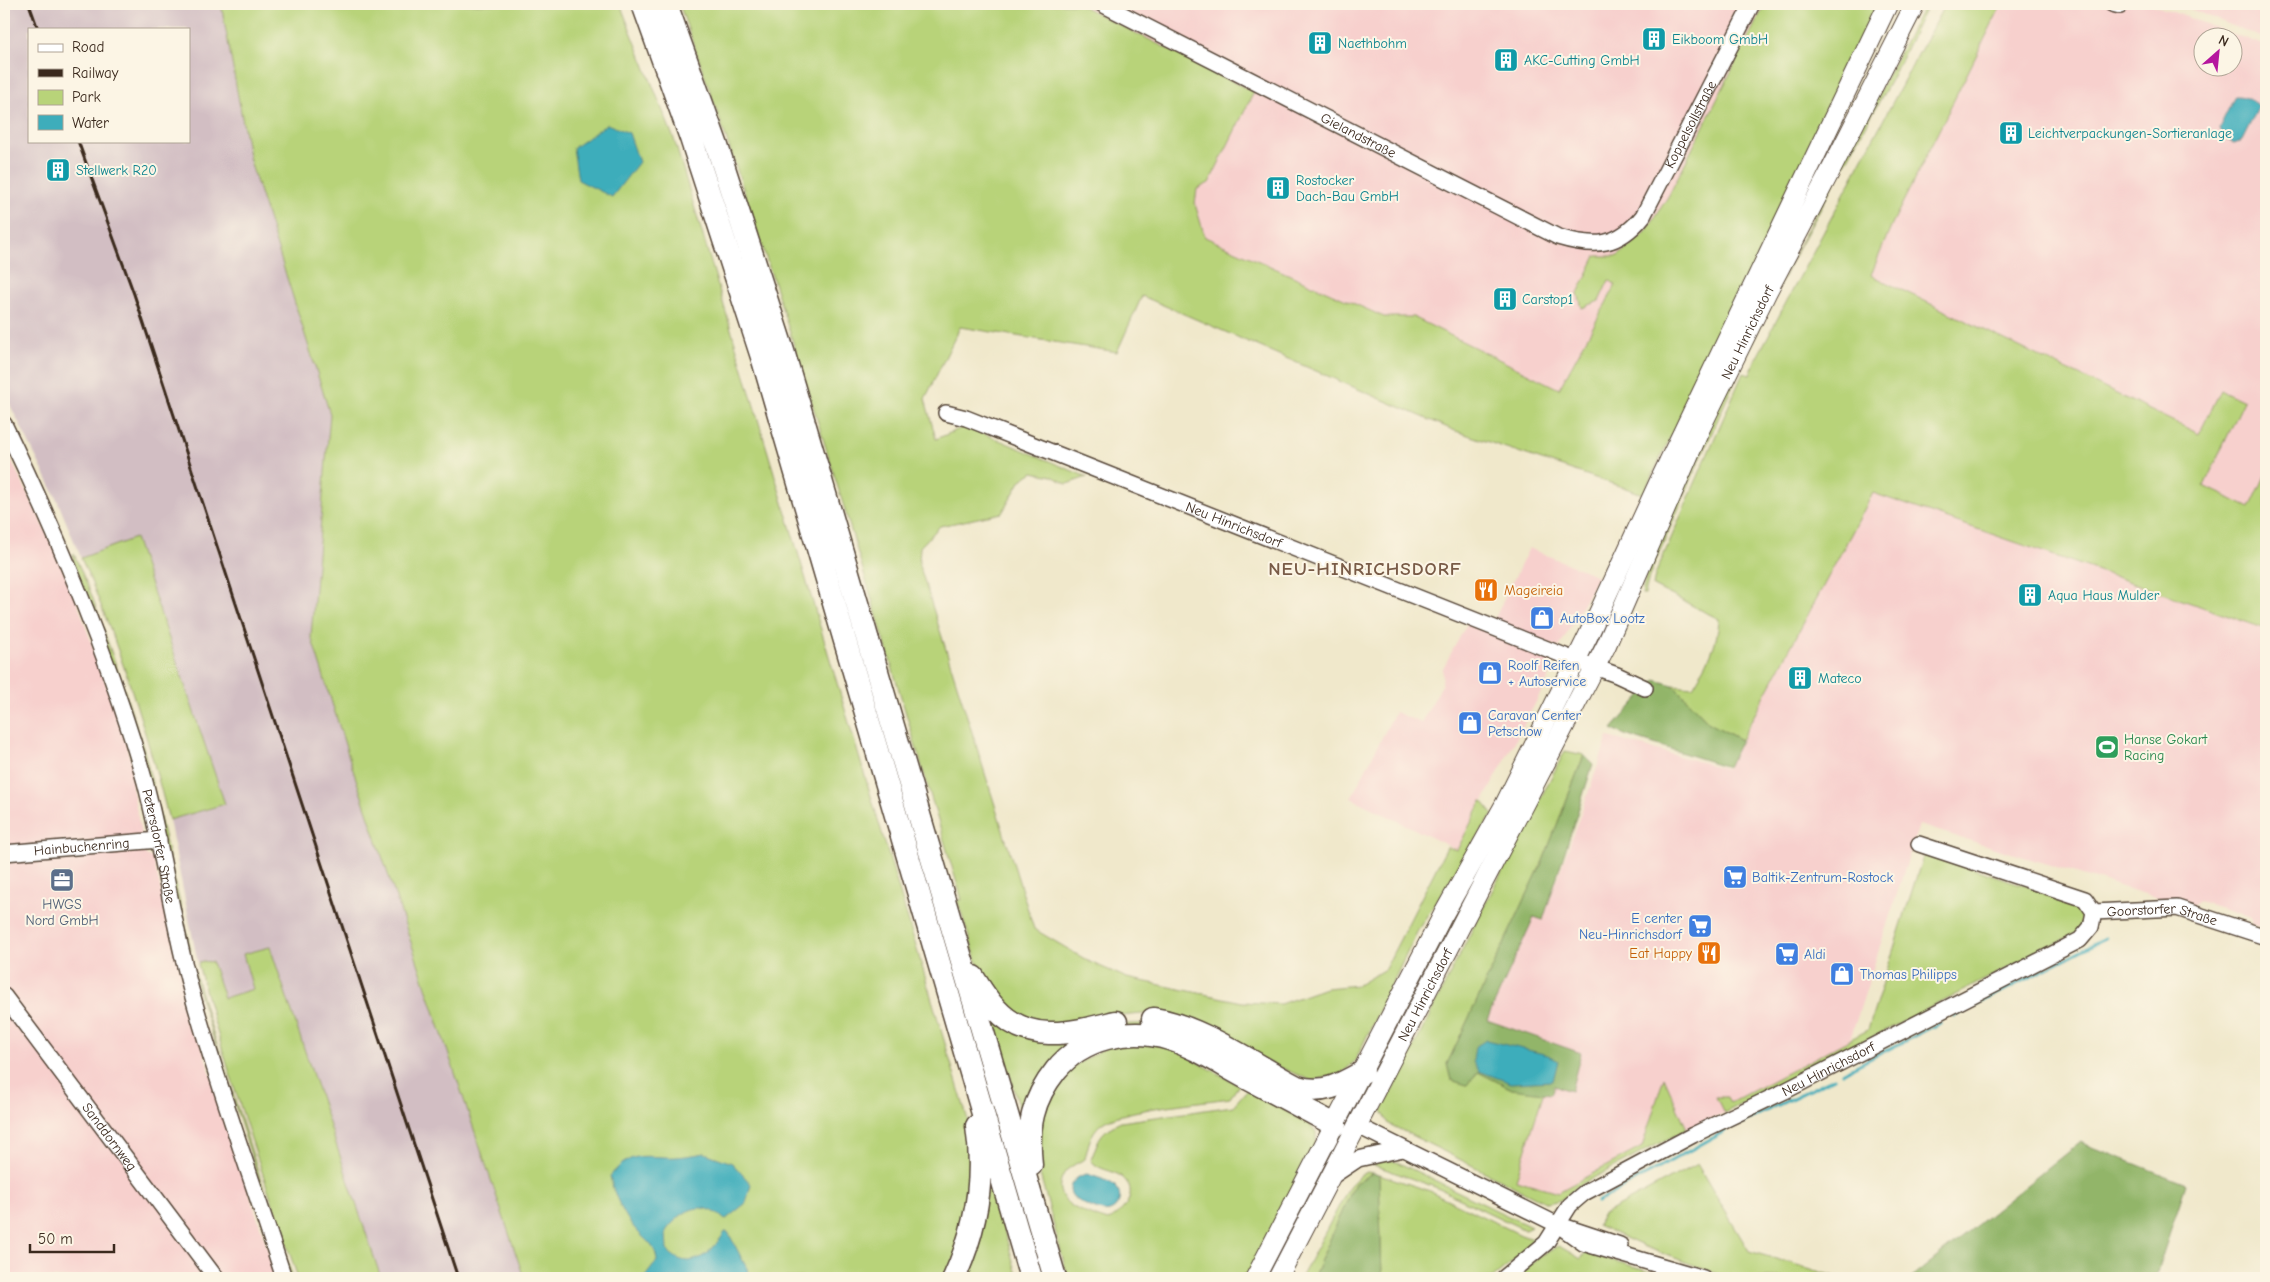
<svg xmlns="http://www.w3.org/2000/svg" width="2270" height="1282" viewBox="0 0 2270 1282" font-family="'Comic Neue',sans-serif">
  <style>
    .built { fill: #f7d0cd; fill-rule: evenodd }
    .industrial { fill: #d2bec3; fill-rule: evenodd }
    .green { fill: #b8d379; stroke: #7a7e4c }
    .forest { fill: #92b569; stroke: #667044 }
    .water { fill: #3eadbb; stroke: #3c6c6c }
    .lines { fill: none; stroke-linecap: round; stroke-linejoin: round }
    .stream { stroke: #3eadbb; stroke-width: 3 }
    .minor-casing { stroke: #564638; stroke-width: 18 }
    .major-casing { stroke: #564638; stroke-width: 21 }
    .highway-casing { stroke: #564638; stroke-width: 25 }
    .minor { stroke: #fff; stroke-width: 15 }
    .major { stroke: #fff; stroke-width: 19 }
    .highway { stroke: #fff; stroke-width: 22 }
    .rail { stroke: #3b2a1e; stroke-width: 3 }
    .labels { text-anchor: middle; stroke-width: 4; stroke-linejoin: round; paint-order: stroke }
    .culture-label { font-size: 14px; fill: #0d838f; stroke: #fcf5e5; text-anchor: start }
    .street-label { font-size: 14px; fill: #3b2a1e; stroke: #fcf5e5 }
    .food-label { font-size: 14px; fill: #c56008; stroke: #fcf5e5; text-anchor: start }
    .shop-label { font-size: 14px; fill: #366cbe; stroke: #fcf5e5; text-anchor: start }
    .leisure-label { font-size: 14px; fill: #27864d; stroke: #fcf5e5; text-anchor: start }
    .service-label { font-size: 14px; fill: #4e5e75; stroke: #fcf5e5 }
    .district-label { font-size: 19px; font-weight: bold; letter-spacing: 1px; fill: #795b47; stroke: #fcf5e5 }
  </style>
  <rect width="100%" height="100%" fill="#fcf5e5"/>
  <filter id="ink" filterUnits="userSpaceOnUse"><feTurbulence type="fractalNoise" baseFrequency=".02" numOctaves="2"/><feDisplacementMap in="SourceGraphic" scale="10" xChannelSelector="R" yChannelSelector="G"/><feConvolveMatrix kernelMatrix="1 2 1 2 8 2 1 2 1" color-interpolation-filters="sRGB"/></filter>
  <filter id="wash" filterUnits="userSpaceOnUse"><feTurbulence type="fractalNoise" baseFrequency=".0096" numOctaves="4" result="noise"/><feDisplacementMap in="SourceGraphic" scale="20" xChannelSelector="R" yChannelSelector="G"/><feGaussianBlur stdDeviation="1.12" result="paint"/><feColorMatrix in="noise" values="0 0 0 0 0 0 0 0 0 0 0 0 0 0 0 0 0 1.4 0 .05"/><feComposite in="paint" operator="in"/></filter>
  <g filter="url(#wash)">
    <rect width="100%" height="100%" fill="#f0e8cb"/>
    <path class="built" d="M1079 4H1765L1669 195 1645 233 1618 256H1596L1578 293 1582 308 1599 301 1609 280 1616 284 1560 389 1413 317H1384L1205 237 1195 204 1197 189 1202 66Z
      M1999 4H2151L2266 46V474L2250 508 2204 487 2244 402 2221 391 2199 435 1871 275 1892 224 2001 6ZM2202 38H2232V68H2202Z
      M2177 4H2266V39Z
      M4 445 57 554 79 607 115 710 134 770 132 786 145 854 153 859 197 1032 277 1278H4Z
      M1873 493 2266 629V929L2252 925V917L2205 903 2199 901 2191 908 1919 825 1850 1040 1730 1103 1716 1097 1724 1113 1687 1129 1664 1078 1642 1147 1558 1192 1516 1180 1544 1091 1486 1020 1534 917 1543 919 1608 737 1727 769 1786 655Z
      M1529 548 1598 576 1559 648 1494 620Z
      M1468 622 1548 659 1553 670 1457 850 1351 798 1395 712 1421 723 1442 685 1443 668Z"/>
    <path class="industrial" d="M4 4H221L250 161 330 414 311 636 353 770 524 1278H381L270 947 253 989 224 998 212 962 202 961 198 964 169 820 224 805 135 539 81 558 55 495 4 393ZM29 29H189V141H29Z"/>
    <path class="green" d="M221 4H620L674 139 971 1130 972 1205 948 1278H524L353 770 311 636 330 414 250 161Z
      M679 4H1078L1254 92 1209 183 1197 189 1195 204 1205 237 1384 317H1413L1559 389 1616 285 1609 280 1599 301 1582 308 1578 293 1596 256H1618L1645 233 1669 195 1765 4H1880L1643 494 1453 430 1142 296 1117 352 960 327 925 399 936 439 966 426 1087 477 1067 484 1052 476 1033 472 1021 480 1002 513 940 526 920 547 919 564 1034 929 1090 962 1127 978 1242 1002 1280 1004 1326 988 1358 985 1385 969 1447 847 1457 850 1482 801 1493 814 1419 928 1355 1061 1342 1073 1312 1081 1154 1013 1108 1017 1067 1027 1016 1019 983 980 957 900H962C871 600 786 298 679 4Z
      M1925 4H1928L1891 80 1792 260 1739 371 1649 576 1645 594H1642L1647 569 1741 356Z
      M1945 4H1999L2001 6 1892 224 1871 275 2199 434 2221 390 2244 401 2204 486 2250 508 2266 474V629L1873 493 1741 740 1709 723 1673 685 1693 687C1706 666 1718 645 1719 619L1653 586 1655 575 1743 373 1750 375 1756 359Z
      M135 538 225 804 169 820C146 730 119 643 81 558Z
      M74 554 92 596 143 745 191 951 187 948 72 557Z
      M1565 751 1584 755 1543 861 1447 1064 1451 1080 1467 1085 1478 1072 1512 1089 1544 1091 1516 1180 1558 1192 1642 1147 1664 1077 1687 1129 1578 1186 1561 1200 1547 1203 1389 1124 1382 1111 1479 916Z
      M1924 853 2074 901 2082 908 2085 920 2076 933 1724 1113 1716 1097H1727L1730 1103 1868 1030Z
      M270 947 381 1278H298C263 1174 226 1070 198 964L202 961 212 962 224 998 253 989 243 954Z
      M193 966 208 1017 293 1278H290L192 971Z
      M992 1013C1049 1060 1069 1029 1129 1024 1153 1022 1174 1028 1197 1037L1327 1108 1329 1111H1325C1298 1097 1271 1082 1244 1068 1190 1037 1138 1006 1078 1047 1047 1068 1035 1091 1025 1127Z
      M1119 1040 1169 1046 1239 1085 1230 1098C1203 1102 1119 1109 1101 1124 1090 1133 1088 1146 1085 1159 1079 1162 1069 1167 1065 1172 1045 1203 1087 1214 1108 1221 1123 1212 1141 1193 1122 1177 1112 1169 1098 1171 1091 1160 1099 1138 1099 1132 1121 1122L1233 1106 1247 1090 1310 1124 1316 1132V1146L1249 1278H1068L1034 1152 1039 1112 1058 1075Z
      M1387 1159 1399 1163 1531 1227 1525 1230 1435 1187 1371 1164 1369 1161Z
      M1697 1164 1749 1251 1841 1278H1728L1643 1246 1597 1225 1602 1215Z
      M985 1165 1018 1278H960Z
      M1367 1172 1373 1173 1355 1183 1313 1278H1301L1350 1185 1360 1175Z
      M1379 1174 1430 1191 1521 1235 1538 1241 1493 1278H1382Z
      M1559 1246 1581 1259 1585 1253 1676 1278H1610L1571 1274 1550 1278H1517L1515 1276 1540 1256Z"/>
    <path class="forest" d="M1655 680 1673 685 1709 723 1741 740 1728 767 1625 735 1612 729Z
      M1584 755 1593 764 1543 920 1534 917 1487 1020 1581 1053 1571 1091 1554 1086 1551 1094 1512 1089 1478 1072 1467 1085 1451 1080 1447 1064 1543 861Z
      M2080 1142 2186 1184 2155 1278H1911Z
      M1373 1173 1379 1174 1382 1278H1313L1355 1183Z"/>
    <path class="water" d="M2235 96C2246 96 2252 99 2258 108L2242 140 2234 143 2223 138 2219 128Z
      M607 124 629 133 639 162 612 197 578 180 573 148Z
      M1486 1040 1548 1055 1558 1061 1553 1081 1511 1083 1479 1071 1473 1061 1475 1047Z
      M705 1153 732 1163 751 1184 746 1203 725 1220C702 1198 683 1209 666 1231L667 1250C689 1274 711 1254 725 1232H728L752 1278H644L657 1261C656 1246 648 1243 638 1232 625 1219 613 1194 610 1176 630 1153 638 1156 665 1157 678 1158 692 1155 705 1153Z
      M1087 1174C1095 1177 1109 1180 1115 1186 1126 1196 1116 1215 1102 1211 1094 1209 1083 1204 1077 1200 1062 1190 1074 1176 1087 1174Z"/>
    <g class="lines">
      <path class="stream" d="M1955 1016 2105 938
        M1842 1073 1940 1023
        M1733 1127 1834 1078
        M1597 1202 1725 1131"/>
    </g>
  </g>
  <g filter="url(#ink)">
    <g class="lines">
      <defs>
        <g id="minor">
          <path id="s1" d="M1102 4 1558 237C1595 248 1618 247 1643 216L1752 4"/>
          <path d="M2112 4 2120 6"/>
          <path id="s2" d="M946 413 966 418 1575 660 1617 675 1645 688"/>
          <path id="s3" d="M4 424C60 540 110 658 145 782 163 850 172 921 191 990 218 1087 253 1182 284 1278"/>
          <path id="s4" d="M4 853 159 840"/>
          <path id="s5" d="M2094 912 2177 908 2266 937"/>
          <path id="s6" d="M4 996 216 1278"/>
          <path d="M1358 1126 1558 1225 1583 1243 1703 1278"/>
          <path d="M1331 1177 1358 1159 1403 1149"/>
          <path d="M1566 1227 1620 1245"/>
          <path id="s7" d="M1504 1278 1546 1243 1570 1205 1584 1193 1693 1135 1785 1091 2080 940 2091 927 2094 912 2085 899 1919 844"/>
        </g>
        <g id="major">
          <path d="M1255 1278 1443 915 1504 806 1588 636 1659 482 1888 4"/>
          <path id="s8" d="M1278 1278 1606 646 1701 427 1767 292 1833 166 1915 4"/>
        </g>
        <path id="highway" d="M643 4 691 138 763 360 1031 1278
          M666 4 717 146 783 351 1055 1278
          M973 977C980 988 987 1000 996 1009 1030 1046 1074 1032 1116 1022
          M1153 1019C1198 1025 1254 1064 1295 1086
          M1297 1087C1323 1095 1340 1085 1363 1072
          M1031 1165C1027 1127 1032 1100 1056 1070 1069 1054 1088 1043 1107 1038 1162 1023 1199 1052 1245 1077 1275 1093 1305 1109 1335 1125
          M954 1278C976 1230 985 1179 977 1126"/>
      </defs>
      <use href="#minor" class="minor-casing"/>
      <use href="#major" class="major-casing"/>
      <use href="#highway" class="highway-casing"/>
      <use href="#minor" class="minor"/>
      <use href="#major" class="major"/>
      <use href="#highway" class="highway"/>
      <path class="rail" d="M29 4 38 29
        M78 141 134 294 458 1278"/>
    </g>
  </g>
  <defs>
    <symbol id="building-square" viewBox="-11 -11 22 22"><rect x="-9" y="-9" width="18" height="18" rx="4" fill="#0f9aa8" stroke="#fcf5e5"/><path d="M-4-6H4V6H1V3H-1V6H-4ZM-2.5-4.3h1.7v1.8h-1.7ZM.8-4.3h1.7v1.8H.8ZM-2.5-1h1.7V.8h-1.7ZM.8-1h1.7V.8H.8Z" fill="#fff"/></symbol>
    <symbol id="restaurant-square" viewBox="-11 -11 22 22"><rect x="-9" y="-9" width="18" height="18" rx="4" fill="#e8710a" stroke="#fcf5e5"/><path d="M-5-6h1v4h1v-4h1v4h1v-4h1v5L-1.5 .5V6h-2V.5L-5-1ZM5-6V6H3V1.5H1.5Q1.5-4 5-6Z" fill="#fff"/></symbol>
    <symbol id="shop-square" viewBox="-11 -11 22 22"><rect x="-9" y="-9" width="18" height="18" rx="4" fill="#3f7fe0" stroke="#fcf5e5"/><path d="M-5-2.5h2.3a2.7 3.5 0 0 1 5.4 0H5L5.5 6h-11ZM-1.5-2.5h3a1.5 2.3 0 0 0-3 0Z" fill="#fff"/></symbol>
    <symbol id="stadium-square" viewBox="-11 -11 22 22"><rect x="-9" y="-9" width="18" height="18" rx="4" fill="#2e9e5b" stroke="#fcf5e5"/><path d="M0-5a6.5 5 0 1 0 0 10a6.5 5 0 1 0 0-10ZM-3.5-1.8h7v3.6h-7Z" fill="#fff"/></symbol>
    <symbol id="supermarket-square" viewBox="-11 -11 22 22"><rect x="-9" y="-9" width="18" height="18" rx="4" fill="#3f7fe0" stroke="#fcf5e5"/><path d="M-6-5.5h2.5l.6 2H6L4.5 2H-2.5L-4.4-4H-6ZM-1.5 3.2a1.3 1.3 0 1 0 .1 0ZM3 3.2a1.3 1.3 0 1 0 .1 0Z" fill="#fff"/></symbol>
    <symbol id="office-square" viewBox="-11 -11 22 22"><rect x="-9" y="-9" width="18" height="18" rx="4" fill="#5c6f8a" stroke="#fcf5e5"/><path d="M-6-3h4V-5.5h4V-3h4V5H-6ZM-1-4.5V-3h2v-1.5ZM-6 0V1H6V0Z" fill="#fff"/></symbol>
  </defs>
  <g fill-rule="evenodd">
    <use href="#building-square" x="1640" y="25" width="28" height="28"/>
    <use href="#building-square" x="1306" y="29" width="28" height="28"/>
    <use href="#building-square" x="1492" y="46" width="28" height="28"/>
    <use href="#building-square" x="1997" y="119" width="28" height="28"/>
    <use href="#building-square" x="44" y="156" width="28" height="28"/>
    <use href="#building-square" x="1264" y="174" width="28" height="28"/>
    <use href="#building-square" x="1491" y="285" width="28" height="28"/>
    <use href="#restaurant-square" x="1472" y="576" width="28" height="28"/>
    <use href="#building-square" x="2016" y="581" width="28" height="28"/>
    <use href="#shop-square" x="1528" y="604" width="28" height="28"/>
    <use href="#shop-square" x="1476" y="659" width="28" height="28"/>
    <use href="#building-square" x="1786" y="664" width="28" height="28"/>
    <use href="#shop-square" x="1456" y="709" width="28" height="28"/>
    <use href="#stadium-square" x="2093" y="733" width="28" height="28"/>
    <use href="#supermarket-square" x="1721" y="863" width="28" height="28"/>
    <use href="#office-square" x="48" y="866" width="28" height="28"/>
    <use href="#supermarket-square" x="1686" y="912" width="28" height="28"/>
    <use href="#restaurant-square" x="1695" y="939" width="28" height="28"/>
    <use href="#supermarket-square" x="1773" y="940" width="28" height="28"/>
    <use href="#shop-square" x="1828" y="960" width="28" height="28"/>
  </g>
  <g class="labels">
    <g class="culture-label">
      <text x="1672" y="44">Eikboom GmbH</text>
      <text x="1338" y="48">Naethbohm</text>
      <text x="1524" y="65">AKC-Cutting GmbH</text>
      <text x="2028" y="138">Leichtverpackungen-Sortieranlage</text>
      <text x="76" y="175">Stellwerk R20</text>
      <text x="1296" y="185">Rostocker<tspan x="1296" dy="16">Dach-Bau GmbH</tspan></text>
      <text x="1522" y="304">Carstop1</text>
      <text x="2048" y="600">Aqua Haus Mulder</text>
      <text x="1818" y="683">Mateco</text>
    </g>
    <g class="street-label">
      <text dy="5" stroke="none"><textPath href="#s1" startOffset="710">Koppelsollstraße</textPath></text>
      <text dy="5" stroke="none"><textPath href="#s1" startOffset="288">Gielandstraße</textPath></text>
      <text dy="5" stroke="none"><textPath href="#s8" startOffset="1056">Neu Hinrichsdorf</textPath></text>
      <text dy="5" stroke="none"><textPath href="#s2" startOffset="309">Neu Hinrichsdorf</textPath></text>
      <text dy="5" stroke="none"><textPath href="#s3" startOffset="451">Petersdorfer Straße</textPath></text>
      <text dy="5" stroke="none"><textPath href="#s4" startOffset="78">Hainbuchenring</textPath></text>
      <text dy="5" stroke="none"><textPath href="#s5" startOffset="69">Goorstorfer Straße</textPath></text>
      <text dy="5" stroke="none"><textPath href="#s8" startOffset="319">Neu Hinrichsdorf</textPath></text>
      <text dy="5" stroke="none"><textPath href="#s7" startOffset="392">Neu Hinrichsdorf</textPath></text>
      <text dy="5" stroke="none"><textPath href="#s6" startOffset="176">Sanddornweg</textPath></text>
    </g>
    <g class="food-label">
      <text x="1504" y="595">Mageireia</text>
      <text x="1692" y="958" text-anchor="end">Eat Happy</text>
    </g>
    <g class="shop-label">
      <text x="1560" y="623">AutoBox Lootz</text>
      <text x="1508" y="670">Roolf Reifen<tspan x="1508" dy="16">+ Autoservice</tspan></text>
      <text x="1488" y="720">Caravan Center<tspan x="1488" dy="16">Petschow</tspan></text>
      <text x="1752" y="882">Baltik-Zentrum-Rostock</text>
      <text x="1682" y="923" text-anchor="end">E center<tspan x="1682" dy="16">Neu-Hinrichsdorf</tspan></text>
      <text x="1804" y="959">Aldi</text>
      <text x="1860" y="979">Thomas Philipps</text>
    </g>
    <g class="leisure-label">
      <text x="2124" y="744">Hanse Gokart<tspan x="2124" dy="16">Racing</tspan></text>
    </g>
    <g class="service-label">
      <text x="62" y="909">HWGS<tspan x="62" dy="16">Nord GmbH</tspan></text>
    </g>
    <g class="district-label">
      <text x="1365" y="575">NEU-HINRICHSDORF</text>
    </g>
  </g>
  <rect width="2270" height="1282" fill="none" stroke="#fcf5e5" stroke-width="20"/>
  <rect x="28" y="28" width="162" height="115" fill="#fcf5e5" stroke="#afa495"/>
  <rect x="38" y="44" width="25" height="8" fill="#ffffff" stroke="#afa495"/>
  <text x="72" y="52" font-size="15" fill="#3b2a1e">Road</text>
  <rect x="38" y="69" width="25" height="8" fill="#3b2a1e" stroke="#afa495"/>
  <text x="72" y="78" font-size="15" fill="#3b2a1e">Railway</text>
  <rect x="38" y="90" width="25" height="15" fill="#b8d379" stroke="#afa495"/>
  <text x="72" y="102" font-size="15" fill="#3b2a1e">Park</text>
  <rect x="38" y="115" width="25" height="15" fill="#3eadbb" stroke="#afa495"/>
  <text x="72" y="128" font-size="15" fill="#3b2a1e">Water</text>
  <g transform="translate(2218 52) rotate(27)"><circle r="24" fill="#fcf5e5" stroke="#afa495"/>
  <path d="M0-4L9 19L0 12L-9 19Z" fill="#b5179e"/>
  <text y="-8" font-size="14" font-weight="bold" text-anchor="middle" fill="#3b2a1e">N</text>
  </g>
  <path d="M30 1244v8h84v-8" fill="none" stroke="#3b2a1e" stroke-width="2.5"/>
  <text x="38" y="1244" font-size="15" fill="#3b2a1e" stroke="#fcf5e5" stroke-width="4" paint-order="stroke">50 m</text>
</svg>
